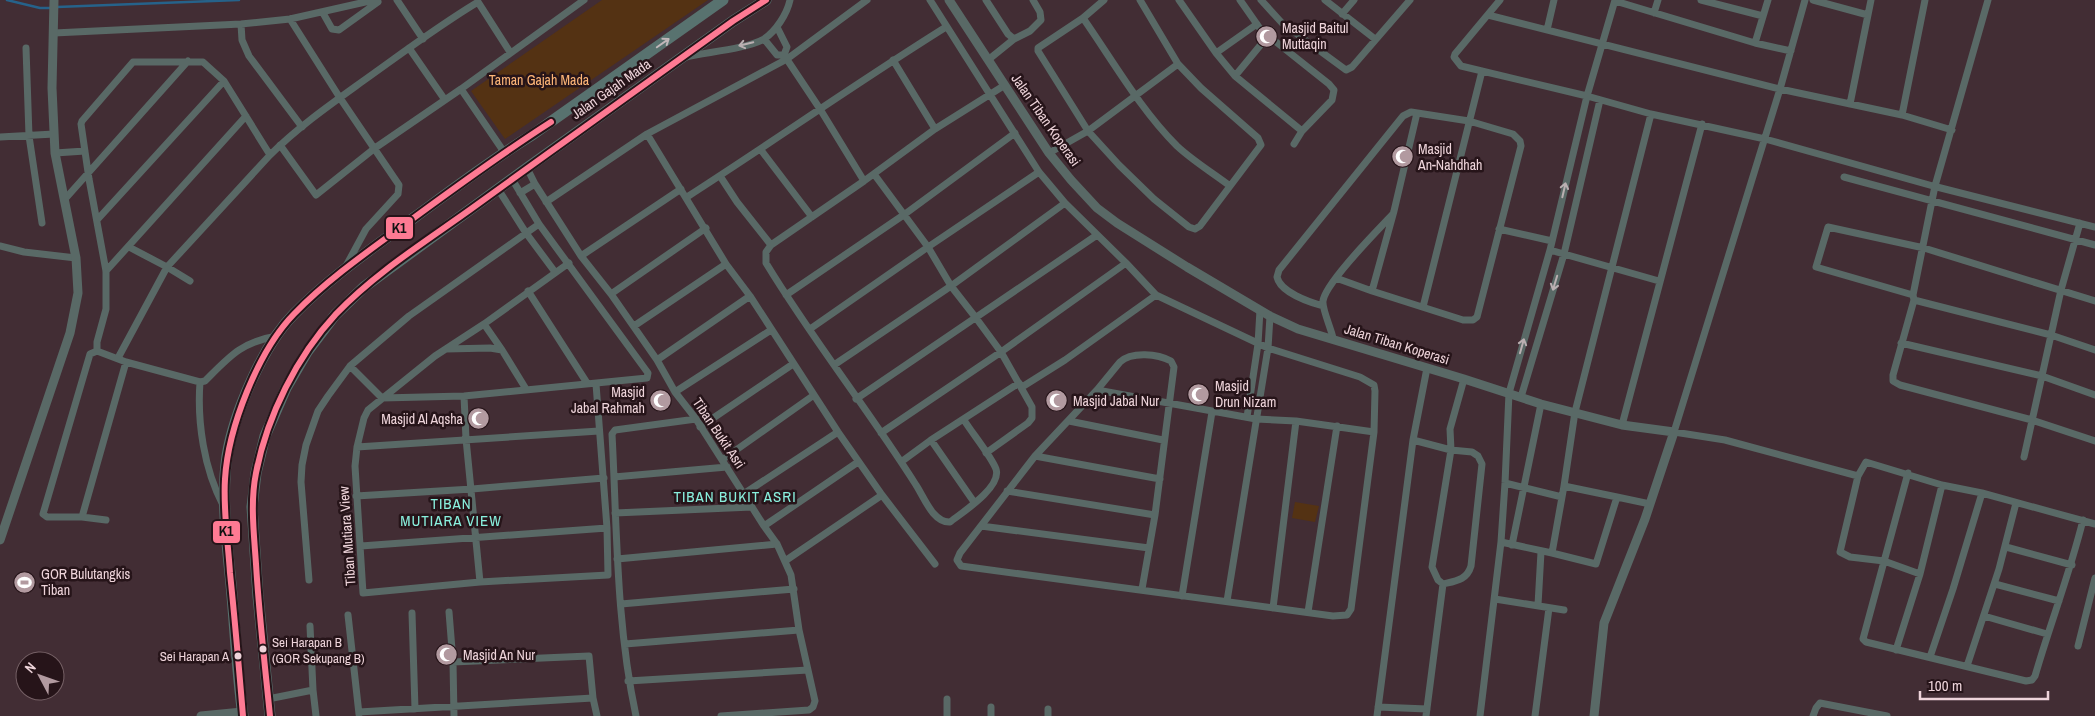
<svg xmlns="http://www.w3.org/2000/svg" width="2095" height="716" viewBox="0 0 2095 716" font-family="'Archivo Narrow',sans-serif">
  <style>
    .green { fill: #543213 }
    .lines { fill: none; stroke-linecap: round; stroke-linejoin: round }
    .stream { stroke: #26628a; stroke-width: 2.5 }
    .minor { stroke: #596966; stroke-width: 7 }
    .tertiary { stroke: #596966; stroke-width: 9 }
    .trunk { stroke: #58726f; stroke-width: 11 }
    .bus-1-casing { stroke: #261419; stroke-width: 10 }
    .bus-1 { stroke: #fe7a93; stroke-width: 6 }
    .oneway { stroke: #c1b7ba }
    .oneway2 { stroke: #baafb1 }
    .bus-dot { fill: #eed4da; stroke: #261419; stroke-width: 2 }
    .labels { text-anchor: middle; stroke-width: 5; stroke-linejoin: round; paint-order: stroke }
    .bus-label { font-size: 13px; fill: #eed4da; stroke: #261419; text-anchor: start }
    .poi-label { font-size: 14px; fill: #eed4da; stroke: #261419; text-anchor: start }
    .park-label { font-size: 14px; fill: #feb678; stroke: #261419 }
    .street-label { font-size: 14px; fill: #eed4da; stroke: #261419 }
    .neighbourhood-label { font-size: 15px; letter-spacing: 1px; fill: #89efdd; stroke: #261419 }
    .line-badge { stroke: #261419; stroke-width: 2 }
    .pale-badge-label { font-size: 14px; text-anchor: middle; font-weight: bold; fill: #111 }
  </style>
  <rect width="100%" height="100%" fill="#422d34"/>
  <path class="green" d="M602 0H708L505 139 471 91Z
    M1295 502 1319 506 1315 522 1292 518Z"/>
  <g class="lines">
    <path class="stream" d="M7 0 40 8H52
      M57 7 239 0"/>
    <path class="minor" d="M397 0 423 39
      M930 0 1039 172 1065 203 1126 263 1156 295 1268 348 1360 377 1374 385 1375 391 1374 432 1351 609 1347 615 1333 616 961 566 957 560 960 553 1035 456 1097 390 1120 362C1132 351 1158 354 1171 361L1174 367 1155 515 1142 589
      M986 0 1008 34 1014 39 1030 31 1041 20 1040 12 1033 0
      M1104 0 1083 18 1038 48V51L1088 131 1119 165 1154 199 1189 227 1195 229 1200 226 1261 145 1258 138 1201 88 1178 64 1140 0
      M1179 0 1216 53 1235 76 1302 131
      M1240 0 1261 30 1329 84 1334 90 1332 100 1302 131 1294 144
      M1261 0 1282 23 1346 70 1352 67 1410 0
      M1325 0 1375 39
      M1500 0 1455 54 1454 57 1461 66 1587 96 1651 114 1765 139 1933 186 2095 227
      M1701 0 1763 16
      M1805 0 1780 89 1674 432 1725 440 1858 476
      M1813 0 1868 15
      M1988 0 1935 186 1913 295 1914 300 2051 335 2095 350
      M1615 1 1755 43 1791 51
      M1654 13 1658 0
      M1342 14 1354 0
      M1488 15 1780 89 1902 115 1952 130
      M1083 18C1113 61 1140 109 1177 146 1193 161 1213 173 1230 186
      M290 19 340 98 399 185 398 194 366 229 346 266
      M241 24 242 40 249 56 302 127
      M777 27 787 47 784 55
      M1547 30 1554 0
      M54 33 241 24 290 19 374 0 378 2 339 30 332 29 323 13
      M764 39 777 55H784L820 109 864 181
      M1755 43 1768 0
      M26 48 29 136 42 223
      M409 48 445 100
      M1216 53 1257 24
      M686 57C707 52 746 49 764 39 776 31 787 14 790 0
      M893 60 935 129
      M988 60 1014 39
      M1235 76 1268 36
      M1850 104 1871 0
      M1902 115 1925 0
      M647 134 726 264 750 296 838 432 882 495 935 564
      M0 137 54 134
      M280 145 316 195 375 148 461 89
      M761 150 812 217
      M504 152 461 89 584 0
      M55 153 85 151
      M1049 153 1088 131 1178 64
      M270 155C298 127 331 104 363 81 401 54 438 26 478 2L510 52
      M527 168 535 184 581 256 611 294 657 360 675 392 696 419 764 526 777 544 791 575 799 630 815 701 813 707 809 710 721 716
      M874 174 928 247 951 286 976 318 1001 352 1032 407V418L1028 423 986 453
      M720 176 737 202 771 245
      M1844 177 2095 245
      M498 189 526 233 555 272
      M520 193 535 184
      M687 197C774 141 858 82 946 27
      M65 199 188 61
      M546 202 647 134 787 59 867 0
      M97 220 224 81
      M1499 229 1552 241
      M0 246 24 252 76 258
      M129 247 167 267 190 281
      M1550 250 1659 281
      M581 256 681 189
      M569 263 484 324 435 356 368 410 364 418 357 447 355 466 363 593 480 582 608 575 607 528
      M106 271 246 116
      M528 291 587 383
      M1372 291 1394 211 1417 113
      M611 294 706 228
      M786 295 905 214 1015 133
      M1913 295 1816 267 1828 227 1924 248 2095 301
      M1914 300 1893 375V381L1900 385 2032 420 2095 441
      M1323 306C1309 302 1280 292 1277 277L1279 270 1403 116 1411 112 1469 121 1513 134 1520 141 1521 146 1477 317 1473 320H1463L1372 291 1336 278
      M1423 307 1482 71
      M484 324 502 350
      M634 326 726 264
      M810 329 928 247 1039 172
      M1333 338C1331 328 1322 309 1323 301 1325 283 1378 230 1393 214
      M1901 343 2042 376 2095 395
      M446 349 490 348 502 350 526 389
      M97 351V342L106 309V271L89 179 81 124 82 121 133 62H203L224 81 270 155 167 267 118 358
      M657 360 750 296
      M834 365 951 286 1065 203
      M350 366 382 398 464 396 647 378 648 373 539 224 512 179
      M200 382C197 422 204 469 223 505
      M1022 387 1065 360 1156 295
      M1097 390 1256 419 1296 421 1374 432
      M675 392 771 330
      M464 396 466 439 480 582
      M1521 397 1564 254 1600 100
      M856 399 1097 235
      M1247 417 1258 344 1260 310
      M964 420C972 433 991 456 996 469 1002 487 963 512 950 522 933 523 924 497 916 485 868 409 812 339 766 263V252L771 245 864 181 935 129 1005 85
      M1069 421 1163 440
      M1622 425 1702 124
      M700 427 793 364
      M881 433 1001 352 1126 263
      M931 440 974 502
      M1413 440 1451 450 1472 452 1478 456 1482 464 1471 566C1467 580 1456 581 1443 584L1438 580 1432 567 1451 450 1450 429 1464 379
      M357 447 599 431
      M1035 456 1160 479
      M2024 457 2061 290 2080 223
      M722 460 814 395
      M901 462 931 440 1019 383
      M1908 473 1863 639 1866 642 2026 681 2032 680 2035 676C2050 624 2070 573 2083 520
      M614 477 727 467
      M1505 483 1562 497
      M1564 486 1617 497
      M1007 491 1155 515
      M745 493 838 432
      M356 496 472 489 604 478
      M615 513 752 507
      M82 517 126 362
      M106 520 82 517H47L43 514 90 354 97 351 126 362 200 382 205 381C229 357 241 342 277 336
      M764 526 858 462
      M981 526 1149 548
      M1501 542 1552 553 1596 564 1617 497 1650 504
      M1512 545 1541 404
      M361 546 607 528 596 384
      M2006 547 2072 565
      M1552 553 1564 486 1575 412 1651 114
      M617 559 777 544
      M785 561 882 495
      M1920 574 1884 561 1850 557 1840 552 1858 476 1866 462 1942 485 1982 493 2095 524
      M309 580 301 482 302 465 306 445 318 411 328 396 350 366 409 316 539 224
      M1995 584 2059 601
      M1182 596 1212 412
      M1495 599 1564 610
      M1227 601 1268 348 1270 316
      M621 604 794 589
      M1538 605 1541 552
      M1273 608 1296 421
      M449 612 453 662 454 716
      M1308 612 1337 426
      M412 613 415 709
      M348 615 359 714
      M1984 616 2047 634
      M310 626 313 690 316 716
      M625 644 799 630
      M2078 646 2095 578
      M1896 650 1920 574 1942 485
      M1930 657 1953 589 1982 493
      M453 662 589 656 593 698 597 716
      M1967 666 1999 569 2016 503
      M628 681 808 670
      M268 699 313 690
      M991 707V716
      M1378 707 1427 709
      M1048 709V716
      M359 712 593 698
      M636 716C616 623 617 528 612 434L615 430 696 419
      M947 716V699
      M1377 716 1413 440 1427 368
      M1426 716 1443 584
      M1480 716 1501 542 1505 483 1509 393 1550 250 1587 96 1615 0
      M1535 716 1549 608
      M1813 716 1816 708 1820 703 1887 716"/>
    <path class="tertiary" d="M949 0 1049 153 1071 180 1097 208 1117 223 1187 267 1270 316 1298 329 1464 379 1541 404 1622 425 1674 432 1645 519 1604 623 1594 716
      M0 540 70 333 78 293 76 258 55 153 52 88 54 0
      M201 716 242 712"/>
    <path class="trunk" d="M243 716C237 672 235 628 231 584 227 542 221 498 227 456 234 413 263 345 294 314 330 277 373 248 415 217 453 189 491 160 532 135L723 0
      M270 716 258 596 252 507 256 473 265 436 286 388 307 352 335 315 364 287 527 168 733 21 766 0"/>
    <defs>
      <path id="bus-1" d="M243 716C239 668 235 621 230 573 228 542 223 510 225 479 228 428 258 351 294 314 330 277 373 248 415 217 460 184 504 152 551 122
        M270 716C265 666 259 615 256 564 254 534 250 503 256 473 267 416 297 356 336 314 375 273 425 242 471 209 558 146 645 84 733 21L766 0"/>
    </defs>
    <use href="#bus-1" class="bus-1-casing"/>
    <use href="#bus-1" class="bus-1"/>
  </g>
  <defs><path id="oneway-shaft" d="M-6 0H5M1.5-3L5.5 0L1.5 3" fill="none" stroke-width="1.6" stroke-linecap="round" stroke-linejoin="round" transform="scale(1.25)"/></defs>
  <use class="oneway" href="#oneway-shaft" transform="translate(663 43) rotate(-35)"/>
  <g class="oneway2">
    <use href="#oneway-shaft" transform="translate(746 44) rotate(166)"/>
    <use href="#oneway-shaft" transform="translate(1564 190) rotate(-77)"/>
    <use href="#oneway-shaft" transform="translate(1555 283) rotate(107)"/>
    <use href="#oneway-shaft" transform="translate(1522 346) rotate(-74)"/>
  </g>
  <defs>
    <symbol id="mosque-disc" viewBox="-11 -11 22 22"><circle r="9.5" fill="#b29aa0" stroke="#261419"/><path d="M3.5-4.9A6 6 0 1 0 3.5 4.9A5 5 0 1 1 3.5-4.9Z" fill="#fff"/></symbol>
    <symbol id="stadium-disc" viewBox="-11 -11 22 22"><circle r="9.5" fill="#b29aa0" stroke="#261419"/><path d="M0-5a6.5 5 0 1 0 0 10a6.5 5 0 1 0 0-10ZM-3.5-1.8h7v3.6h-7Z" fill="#fff"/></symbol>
  </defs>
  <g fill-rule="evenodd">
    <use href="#mosque-disc" x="1254" y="24" width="25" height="25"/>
    <use href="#mosque-disc" x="1390" y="144" width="25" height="25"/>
    <use href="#mosque-disc" x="1186" y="382" width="25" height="25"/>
    <use href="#mosque-disc" x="648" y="388" width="25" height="25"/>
    <use href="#mosque-disc" x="1044" y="388" width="25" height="25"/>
    <use href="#mosque-disc" x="466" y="406" width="25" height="25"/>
    <use href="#stadium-disc" x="12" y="570" width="25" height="25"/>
    <use href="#mosque-disc" x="434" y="642" width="25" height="25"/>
  </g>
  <g class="bus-dot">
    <circle cx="263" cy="649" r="4.5"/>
    <circle cx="238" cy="656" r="4.5"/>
  </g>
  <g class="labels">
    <g class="bus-label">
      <text x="272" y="647">Sei Harapan B<tspan x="272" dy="16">(GOR Sekupang B)</tspan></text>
      <text x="229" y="661" text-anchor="end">Sei Harapan A</text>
    </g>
    <g class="poi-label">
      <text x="1282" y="33">Masjid Baitul<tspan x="1282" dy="16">Muttaqin</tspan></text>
      <text x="1418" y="154">Masjid<tspan x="1418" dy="16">An-Nahdhah</tspan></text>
      <text x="1215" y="391">Masjid<tspan x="1215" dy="16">Drun Nizam</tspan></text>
      <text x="645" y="397" text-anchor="end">Masjid<tspan x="645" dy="16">Jabal Rahmah</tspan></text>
      <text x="1073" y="406">Masjid Jabal Nur</text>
      <text x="463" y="424" text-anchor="end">Masjid Al Aqsha</text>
      <text x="41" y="579">GOR Bulutangkis<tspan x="41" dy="16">Tiban</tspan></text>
      <text x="463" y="660">Masjid An Nur</text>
    </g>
    <g class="park-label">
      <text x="539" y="85">Taman Gajah Mada</text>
    </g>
    <g class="street-label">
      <text transform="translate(611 89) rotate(-35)" y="5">Jalan Gajah Mada</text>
      <text transform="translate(1046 120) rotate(55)" y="5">Jalan Tiban Koperasi</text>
      <text transform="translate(1397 344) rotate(17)" y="5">Jalan Tiban Koperasi</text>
      <text transform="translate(719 433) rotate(56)" y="5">Tiban Bukit Asri</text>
      <text transform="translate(347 536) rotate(-94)" y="5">Tiban Mutiara View</text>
    </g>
    <g class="neighbourhood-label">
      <text x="735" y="502">TIBAN BUKIT ASRI</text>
      <text x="451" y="509">TIBAN<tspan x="451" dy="17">MUTIARA VIEW</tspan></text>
    </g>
  </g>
  <g class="line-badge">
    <rect x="385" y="216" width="29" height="24" rx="5" fill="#fe7a93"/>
    <rect x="212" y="520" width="29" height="24" rx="5" fill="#fe7a93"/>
  </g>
  <g class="pale-badge-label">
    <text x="399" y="233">K1</text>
    <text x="226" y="536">K1</text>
  </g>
  <g transform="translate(40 676) rotate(311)"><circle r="24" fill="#261419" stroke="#766166"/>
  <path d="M0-4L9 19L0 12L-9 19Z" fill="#b29aa0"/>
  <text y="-8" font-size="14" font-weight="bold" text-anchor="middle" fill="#eed4da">N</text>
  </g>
  <path d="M1920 691v8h128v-8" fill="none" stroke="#eed4da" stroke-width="2.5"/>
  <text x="1928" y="691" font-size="15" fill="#eed4da" stroke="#261419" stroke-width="4" paint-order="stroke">100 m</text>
</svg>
